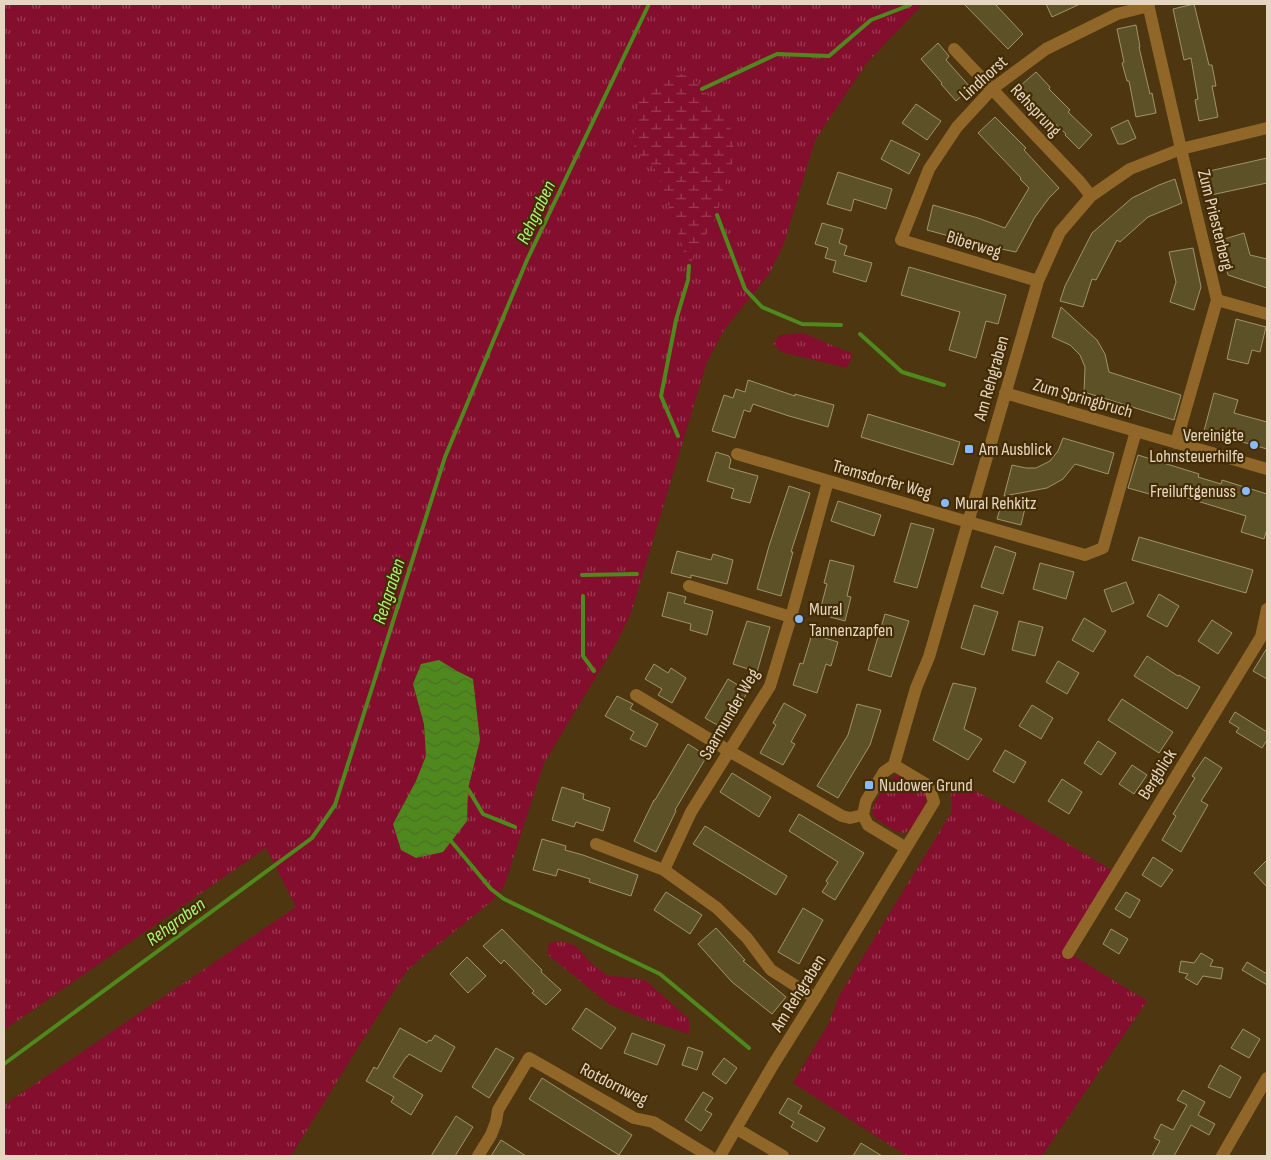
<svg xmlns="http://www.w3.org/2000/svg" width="1271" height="1160" viewBox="0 0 1271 1160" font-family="'Sofia Sans Condensed',sans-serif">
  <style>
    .grass { fill: url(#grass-tufts); fill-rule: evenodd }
    .wetland { fill: url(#wetland-marsh) }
    .water { fill: url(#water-waves) }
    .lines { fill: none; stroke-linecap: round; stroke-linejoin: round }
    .stream { stroke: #4f891e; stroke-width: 4 }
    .building { fill: #5d5227; stroke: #a09467 }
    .minor { stroke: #906729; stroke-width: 12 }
    .poi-dot { fill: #87bbfb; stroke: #432b04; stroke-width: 2 }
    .labels { text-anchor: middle; stroke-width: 4.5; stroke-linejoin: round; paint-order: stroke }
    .street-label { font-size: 18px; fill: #e5d6c2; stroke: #432b04 }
    .poi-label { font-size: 18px; fill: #e5d6c2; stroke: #432b04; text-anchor: start }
    .water-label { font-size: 19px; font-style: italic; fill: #a8f575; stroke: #432b04 }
  </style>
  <defs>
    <pattern id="grass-tufts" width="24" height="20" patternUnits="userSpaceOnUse" patternTransform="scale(1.25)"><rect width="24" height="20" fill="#840e2d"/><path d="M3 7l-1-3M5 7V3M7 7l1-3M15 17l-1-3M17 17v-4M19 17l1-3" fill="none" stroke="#9b3c53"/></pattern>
    <pattern id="wetland-marsh" width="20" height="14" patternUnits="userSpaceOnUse" patternTransform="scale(1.25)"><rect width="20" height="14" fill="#840e2d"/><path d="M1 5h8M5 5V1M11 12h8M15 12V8" fill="none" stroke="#9b3c53"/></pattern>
    <pattern id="water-waves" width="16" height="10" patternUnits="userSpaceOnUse" patternTransform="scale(1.25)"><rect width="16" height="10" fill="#4f891e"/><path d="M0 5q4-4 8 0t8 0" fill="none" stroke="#4c6f28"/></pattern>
  </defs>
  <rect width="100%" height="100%" fill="#4e3610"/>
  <path class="grass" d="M4 4H923L866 64 815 140 784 244 769 274 724 330 707 362 631 613 617 642 544 763 504 887 491 902 420 959 406 972 362 1041 291 1156H4V1105L296 907 266 848 4 1030ZM457 671 473 679 480 740 468 789 467 821 416 781 426 756 424 724 413 684Z
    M803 333 853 354 847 368 781 352 773 343 780 335Z
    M899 775C905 779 920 785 924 789 933 799 915 828 905 833L896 832 876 819 872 812 874 804 888 781 891 778Z
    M962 784 1021 815 1116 873 1069 953 1147 1001 1042 1156H907L793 1083 829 1023 839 996 951 813 952 804 951 790Z
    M561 941 576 946 591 963 608 976 625 977 645 980 689 1019V1034L646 1020 610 1005 547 954 549 943Z"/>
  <path class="wetland" d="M690 73 702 89 729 119 735 156 724 185 717 215 689 266 657 171 634 149 636 116 639 94 663 76Z"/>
  <path class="water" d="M439 660 457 671 473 679 480 740 468 789 467 821 443 852 416 858 401 850 393 824 416 781 426 756 424 724 413 684 421 664Z"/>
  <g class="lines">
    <path class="stream" d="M702 89 777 54 829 56 871 20 910 5
      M717 215 745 289 762 307 802 324 841 325
      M860 334 902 372 944 385
      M678 436 661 396 676 320 688 280 689 266
      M582 575 637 574
      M583 596V656L594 671
      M468 789 483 814 515 827
      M451 841 491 889 504 899 660 974 749 1048
      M4 1064 312 838 335 805 445 457 527 260 649 4"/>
  </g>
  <path class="building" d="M964 4H995L1023 34 1008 49Z
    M1046 4H1080L1052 17Z
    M1194 4 1209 65H1212L1216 86H1212L1218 117 1199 121 1195 100 1198 99 1191 58 1184 60 1173 9Z
    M1136 25 1140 47H1139L1150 94 1152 93 1156 113 1136 117 1129 81H1127L1122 63 1124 62 1117 29Z
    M938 43 949 56 946 60 971 88 956 101 941 84 942 83 921 59Z
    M1036 72 1050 87 1049 89 1070 110 1068 112 1092 135 1079 149 1065 135 1066 134 1041 110 1020 86Z
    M916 104 941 121 927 140 902 123Z
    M995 117 1026 148 1024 150 1059 188 1049 198 1035 217 1016 252 986 246 927 230 933 205 978 218 1005 228 1029 188 1020 179 1021 178 978 133Z
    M1128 120 1136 138 1123 144H1118L1111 128Z
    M891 140 920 154 909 174 881 159Z
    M1267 158V183L1211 195 1205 172Z
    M838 172 892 189 886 209 854 199 851 211 827 204Z
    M1175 179 1182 203 1148 217 1120 242 1117 240 1096 280 1092 279 1083 307 1060 301 1065 286 1092 233 1132 198 1159 185Z
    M822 223 843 229 839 243 847 246 844 255 872 263 866 282 833 272 836 261 825 258 828 248 815 244Z
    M1244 233 1250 255 1267 259V288L1228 275 1218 241Z
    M1193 248 1201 287 1194 310 1170 302 1176 282 1169 252Z
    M909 267 1006 295 998 324 986 321 976 358 949 350 960 312 901 295Z
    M1061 307 1097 340 1105 354 1109 372 1181 395 1174 420 1084 392 1085 367 1080 355 1070 345 1052 337Z
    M1236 319 1266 327 1260 352 1252 350 1248 364 1227 359Z
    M748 380 795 396V394L834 405 828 427 789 416 753 404 750 412 744 410 735 438 712 431 724 395 733 398 736 389 745 392Z
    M1214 393 1238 400 1234 413 1267 422V449L1204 431Z
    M868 414 960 442 953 465 861 437Z
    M1063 438 1114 453 1108 474 1075 464 1063 479 1047 488 1004 496 1012 465 1026 468H1036L1050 461 1058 451Z
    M716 452 729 456 731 460 729 468 758 476 750 503 731 498 734 489 707 481Z
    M1138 455 1199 474 1198 477 1221 484 1222 480 1267 494V529L1264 539 1241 532 1246 516 1155 488 1153 495 1128 488Z
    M789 486 810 493 791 552H793L781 596 757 589 769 546Z
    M838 501 881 515 874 536 831 521Z
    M1002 502 1025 508 1021 525 997 519Z
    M911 523 934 529 917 588 894 582Z
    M1139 537 1253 570 1246 593 1132 560Z
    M995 546 1016 553 1003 594 981 587Z
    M677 551 711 560 713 554 733 560 727 584 691 575V578L671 573Z
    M830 560 854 566 847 596 851 597 845 621 819 614 827 584 824 583Z
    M1040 563 1074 572 1066 599 1033 589Z
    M1126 582 1134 603 1112 612 1104 590Z
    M668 592 686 597 684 603 713 611 707 635 690 630 691 624 662 616Z
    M1159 594 1179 606 1167 627 1147 616Z
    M974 605 998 612 984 655 961 648Z
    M885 614 909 621 891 677 868 670Z
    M1084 618 1106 631 1093 652 1072 640Z
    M1212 620 1232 633 1218 654 1198 641Z
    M747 621 770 627 757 672 733 664Z
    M1019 621 1043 627 1035 656 1012 650Z
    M812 634 838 642 831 666 826 664 817 693 793 685 800 663 803 664Z
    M1267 648V679L1253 671Z
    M1147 656 1178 676 1179 675 1200 687 1187 709 1134 676Z
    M1058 661 1079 673 1067 694 1046 682Z
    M654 664 668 673 671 668 686 678 672 703 658 695 662 689 645 679Z
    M728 679 748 691 726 730 705 718Z
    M953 683 976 688 964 729 982 739 968 760 933 740Z
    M617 696 633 704 630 709 658 724 646 747 630 739 634 732 605 716Z
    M1122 699 1173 732 1159 753 1108 720Z
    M784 703 806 715 791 742 795 744 783 765 760 753 776 725 773 723Z
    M857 704 881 710 870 745 838 798 817 786 848 735Z
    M1032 705 1053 718 1041 739 1019 726Z
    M1235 712 1267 732V740L1262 748 1236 732 1239 728 1229 722Z
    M1098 741 1116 753 1101 775 1084 763Z
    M688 744 707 756 675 810 676 811 656 852 634 841 654 800H655Z
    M1005 750 1026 762 1014 783 993 771Z
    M1205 757 1222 768 1201 801 1208 805 1181 852 1162 840 1176 816 1173 814 1195 778 1192 776Z
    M1132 765 1147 775 1134 794 1119 784Z
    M732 773 771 797 759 817 720 792Z
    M1062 779 1082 792 1069 814 1048 801Z
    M562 787 584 794 583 799 610 808 603 831 576 822 574 827 552 820Z
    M799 814 864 853 835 900 822 892 828 883 826 881 838 862 789 831Z
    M705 826 787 876 776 895 693 844Z
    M542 839 566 846 565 850 583 855 638 875 631 896 589 882 590 879 558 869 556 876 533 870Z
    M1153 857 1173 870 1161 887 1142 875Z
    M1267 860V887L1254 873Z
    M666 892 702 915 690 934 654 910Z
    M1126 892 1140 900 1130 918 1115 909Z
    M803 908 823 920 799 964 778 952Z
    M716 928 745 960 743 961 786 997 772 1014 732 982 698 944Z
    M502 929 542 970 541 972 561 990 546 1005 532 993 534 991 504 960 501 964 483 946Z
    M1111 929 1128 939 1119 954 1103 944Z
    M1201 953 1213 960 1210 966 1223 968 1221 979 1203 976 1197 985 1185 978 1188 974 1179 972 1181 961 1194 963Z
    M467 957 486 976 468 993 450 974Z
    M1247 962 1267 974V985L1242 970Z
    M586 1008 616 1028 601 1049 572 1029Z
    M400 1028 427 1043 429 1040 431 1041 435 1035 455 1047 441 1072 409 1054 407 1057H406L393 1077 423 1095 411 1115 391 1102 394 1097 366 1081 374 1067 377 1069Z
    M1243 1029 1260 1039 1249 1058 1231 1048Z
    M632 1033 665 1045 657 1065 624 1053Z
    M688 1047 703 1052 697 1070 682 1065Z
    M496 1048 514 1058 489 1098 472 1087Z
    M724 1058 737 1068 726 1084 712 1074Z
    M1220 1065 1241 1077 1230 1098 1208 1087Z
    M542 1078 632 1135 619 1155 529 1099Z
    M1183 1090 1205 1102 1198 1115 1215 1124 1209 1135 1191 1125 1174 1156H1152L1160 1141 1154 1138 1161 1124 1173 1130 1187 1105 1177 1100Z
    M703 1092 713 1098 705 1110 712 1114 701 1131 685 1120Z
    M788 1098 802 1106 798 1113 825 1128 817 1142 791 1127 794 1122 779 1113Z
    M456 1116 473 1127 455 1156H431Z
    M501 1140 526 1156H491Z
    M861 1143 882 1156H853Z"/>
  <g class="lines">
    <path class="minor" d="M1148 4 1181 149 1217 300 1176 443
      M954 49 1080 182 1091 196
      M1038 281 901 240 929 169 957 127 992 89 1046 49 1117 14 1149 6
      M1217 300 1267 314
      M1005 393 1267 469
      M737 454 951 517 1085 555 1103 548 1136 431
      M689 586 791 617
      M636 695 729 751 842 816 850 818 863 815
      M596 844 664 870 717 908 747 938 771 970 815 998
      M906 848 868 825 863 815 866 801 884 772 894 765 916 688 929 657 1038 281 1060 232 1091 196 1130 169 1181 149 1267 128
      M664 870 691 812 770 686 791 617 828 481
      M1068 953 1261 637 1267 609
      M737 1129 783 1156
      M478 1156 491 1135 496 1122 498 1110 529 1058 634 1118 653 1122 709 1156
      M720 1156 773 1065 815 998 934 802 929 786 894 765
      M1222 1156 1267 1078"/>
  </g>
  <g class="poi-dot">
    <circle cx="1254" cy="445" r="5"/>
    <rect x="964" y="444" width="10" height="10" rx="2.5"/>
    <circle cx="1246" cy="491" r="5"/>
    <circle cx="945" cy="503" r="5"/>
    <circle cx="799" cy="619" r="5"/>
    <rect x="864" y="780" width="10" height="10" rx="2.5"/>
  </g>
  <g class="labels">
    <g class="street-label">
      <text transform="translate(983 78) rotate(-42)" y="6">Lindhorst</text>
      <text transform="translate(1036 110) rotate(47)" y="6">Rehsprung</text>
      <text transform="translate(1216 220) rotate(76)" y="6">Zum Priesterberg</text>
      <text transform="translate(974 244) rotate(17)" y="6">Biberweg</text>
      <text transform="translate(991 378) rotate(-74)" y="6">Am Rehgraben</text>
      <text transform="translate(1083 398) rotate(16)" y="6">Zum Springbruch</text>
      <text transform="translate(882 479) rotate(16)" y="6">Tremsdorfer Weg</text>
      <text transform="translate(729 714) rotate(-60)" y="6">Saarmunder Weg</text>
      <text transform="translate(1157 774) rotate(-58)" y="6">Bergblick</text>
      <text transform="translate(798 993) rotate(-58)" y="6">Am Rehgraben</text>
      <text transform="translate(614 1084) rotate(27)" y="6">Rotdornweg</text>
    </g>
    <g class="poi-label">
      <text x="1244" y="441" text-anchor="end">Vereinigte<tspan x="1244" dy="21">Lohnsteuerhilfe</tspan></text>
      <text x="979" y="455">Am Ausblick</text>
      <text x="1236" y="497" text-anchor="end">Freiluftgenuss</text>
      <text x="955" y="509">Mural Rehkitz</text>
      <text x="809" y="615">Mural<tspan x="809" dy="21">Tannenzapfen</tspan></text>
      <text x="879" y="791">Nudower Grund</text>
    </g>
    <g class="water-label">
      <text transform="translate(535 212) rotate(-65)" y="7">Rehgraben</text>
      <text transform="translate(388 591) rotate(-72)" y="7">Rehgraben</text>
      <text transform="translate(175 921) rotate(-36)" y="7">Rehgraben</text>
    </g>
  </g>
  <rect width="1271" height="1160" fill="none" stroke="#e5d6c2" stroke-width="10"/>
</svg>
